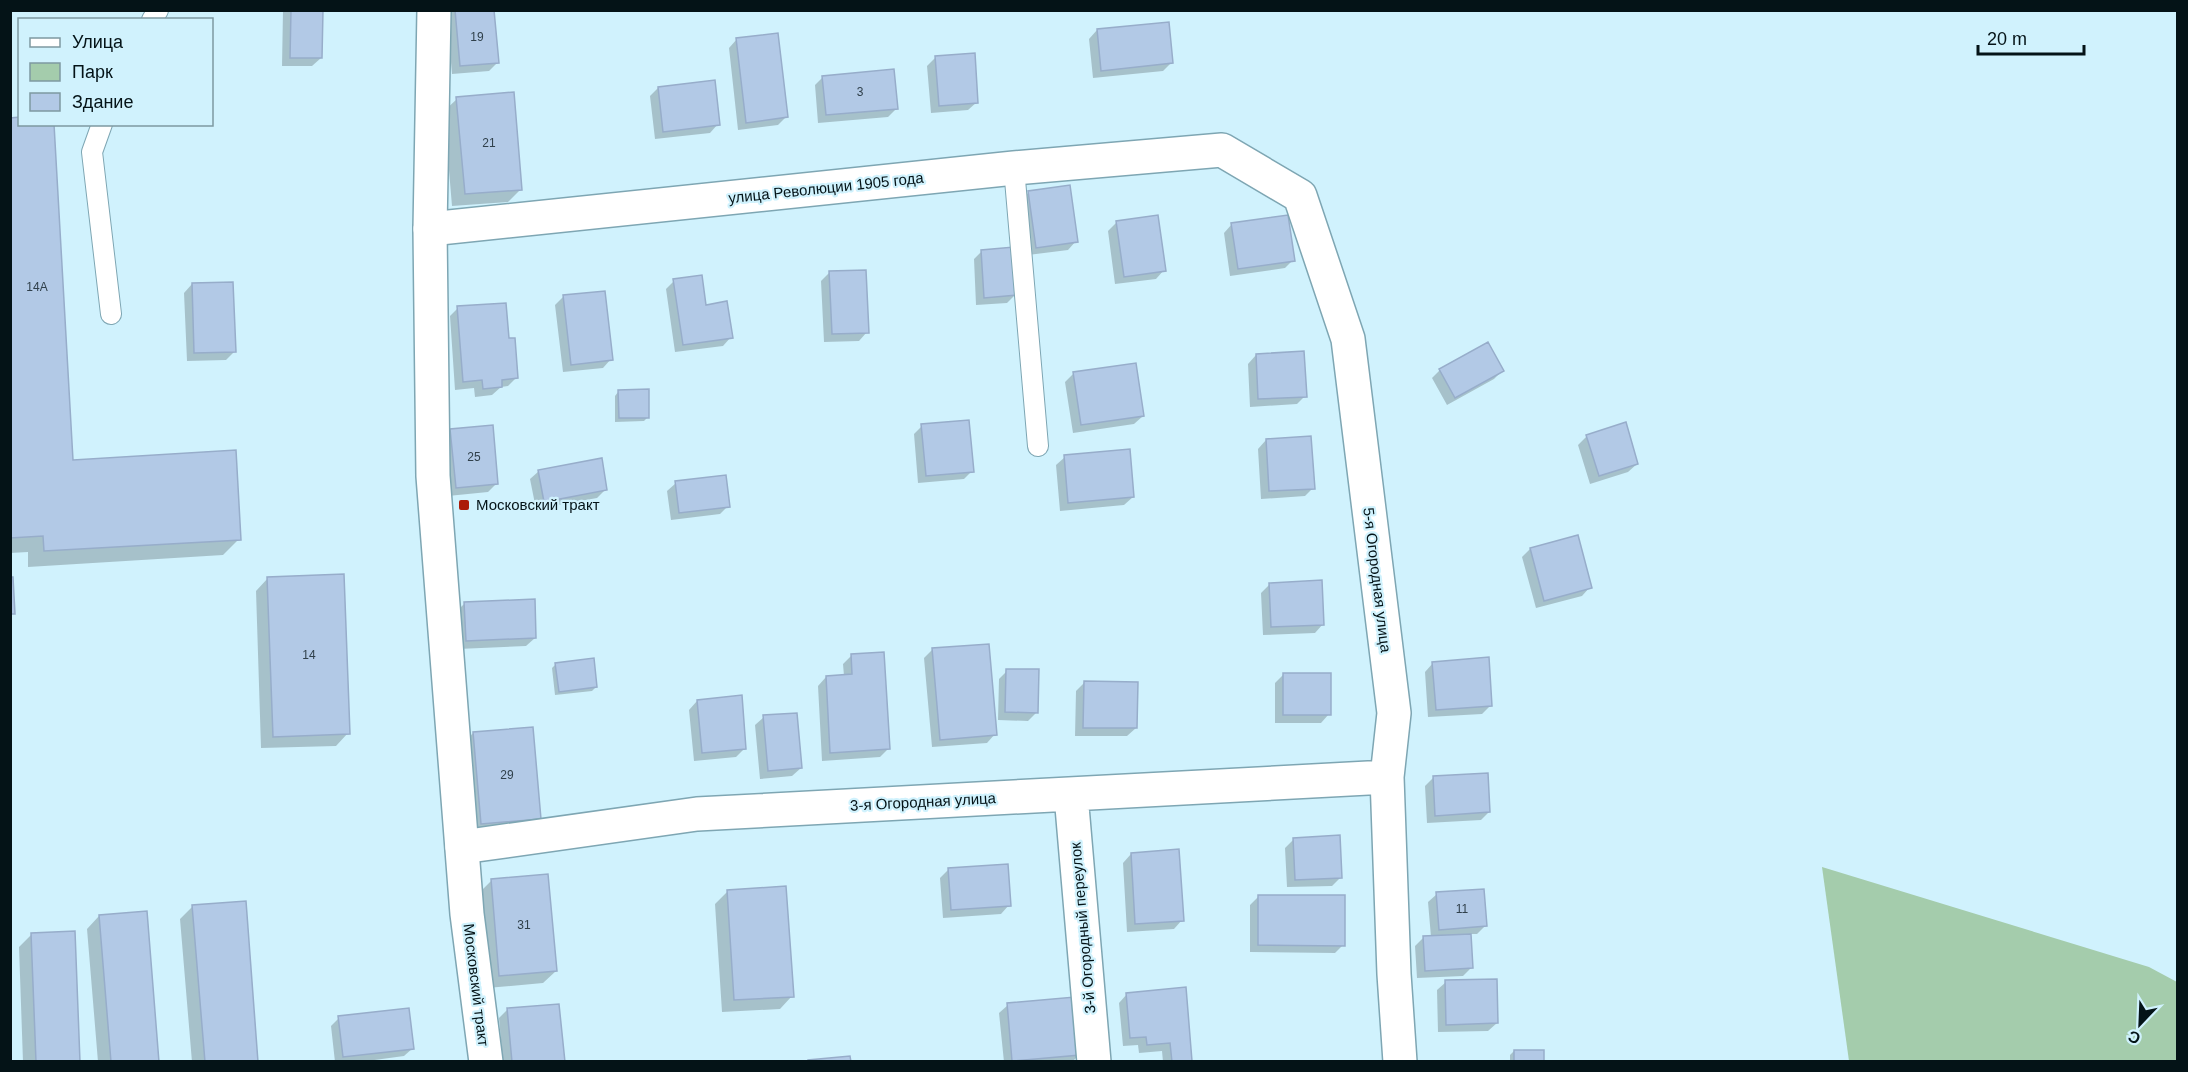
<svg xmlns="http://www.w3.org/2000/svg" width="2188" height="1072" viewBox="0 0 2188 1072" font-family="Arial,sans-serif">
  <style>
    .green { fill: #a4ccac }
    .shadow { fill: #0003 }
    .building { fill: #b2c9e6; stroke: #97adca; stroke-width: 1.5 }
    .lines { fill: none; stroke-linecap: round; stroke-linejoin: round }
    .lane-casing { stroke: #7ea6b3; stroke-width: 22 }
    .street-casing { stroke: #7ea6b3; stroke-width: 36 }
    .primary-casing { stroke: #7ea6b3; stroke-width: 36 }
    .lane { stroke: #fff; stroke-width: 20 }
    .street { stroke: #fff; stroke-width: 33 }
    .primary { stroke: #fff; stroke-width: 33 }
    .poi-dot { fill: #ab1b09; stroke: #d0f2fd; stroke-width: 2 }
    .labels { text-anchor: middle; stroke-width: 4.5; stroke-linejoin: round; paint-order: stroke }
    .number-label { font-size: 12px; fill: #30404b }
    .street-label { font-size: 15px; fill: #041317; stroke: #d0f2fd }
    .poi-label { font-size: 15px; fill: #041317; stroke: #d0f2fd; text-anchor: start }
  </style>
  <rect width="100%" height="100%" fill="#d0f2fd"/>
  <path class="green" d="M1822 867 2149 967 2177 982V1061H1849Z"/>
  <path class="shadow" d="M283 10H322L321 58 312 66H282Z
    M453 10H493L498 62 489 71 452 74 447 17Z
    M1097 30 1172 62 1163 71 1093 78 1089 39Z
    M737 39 786 117 778 125 738 130 729 48Z
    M935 58 977 102 968 110 931 113 927 66Z
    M823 77 897 108 888 117 818 123 815 85Z
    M658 88 718 124 710 133 655 139 650 96Z
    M457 99 521 189 508 202 452 206 444 111Z
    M10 119 20 124 72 461 239 539 223 555 28 567V552L10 553Z
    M1029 192 1076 241 1068 250 1028 255 1020 201Z
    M1116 223 1164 270 1156 279 1115 284 1108 231Z
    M1232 224 1293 260 1285 268 1230 276 1224 233Z
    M982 251 1015 295 1007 303 976 305 974 259Z
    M829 273 867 332 859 341 824 342 821 281Z
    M674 281 705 306 731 337 723 346 675 352 666 289Z
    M192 284 234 352 226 360 187 361 184 293Z
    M563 297 611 359 603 368 563 372 555 305Z
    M458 308 507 340 516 378 508 386 501 387 492 395 475 397 474 388 455 390 450 316Z
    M1256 355 1305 396 1297 404 1250 407 1248 364Z
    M1440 370 1502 371 1494 379 1447 405 1432 378Z
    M1074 373 1143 416 1134 424 1073 433 1065 382Z
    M618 392 648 417 644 421 615 422V396Z
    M922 426 972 471 964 479 918 483 914 434Z
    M451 431 497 483 488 492 448 496 443 439Z
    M1587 436 1637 464 1628 472 1590 484 1578 445Z
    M1266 440 1313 488 1305 496 1261 499 1258 449Z
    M1065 457 1133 497 1124 505 1060 511 1056 465Z
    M539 471 606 489 597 498 536 509 530 479Z
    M676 483 728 506 720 514 671 520 667 491Z
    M1530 549 1590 587 1582 596 1536 608 1522 557Z
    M268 578 348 733 336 746 261 748 256 591Z
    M1270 584 1323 624 1315 633 1263 635 1261 593Z
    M465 603 535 638 526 646 458 649 456 612Z
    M932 650 995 734 987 743 932 747 924 658Z
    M852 655 888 749 880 757 822 761 818 686 826 677 844 676 843 664Z
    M1433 663 1491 705 1482 714 1428 717 1425 672Z
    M556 664 596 687 592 691 555 695 552 668Z
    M1007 671 1036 713 1028 721 998 720 999 679Z
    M1283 675 1329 714 1321 723H1275V683Z
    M1084 683 1136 728 1127 736H1075L1076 691Z
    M697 701 745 748 736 757 694 761 689 710Z
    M764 717 801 768 792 776 760 779 755 725Z
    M473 733 540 818 531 827 473 832 465 742Z
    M1433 778 1489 812 1481 820 1427 823 1425 786Z
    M1294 839 1341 877 1332 886 1287 887 1285 848Z
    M1131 854 1182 920 1174 929 1127 932 1123 863Z
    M948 870 1009 905 1001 914 943 918 940 878Z
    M492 880 556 971 543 983 487 988 479 893Z
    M728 891 792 996 780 1009 722 1012 715 904Z
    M1437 894 1486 925 1477 934H1469L1471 968 1463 976 1417 978 1415 946 1424 937H1431L1428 902Z
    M1259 896 1343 945 1335 953 1250 952V905Z
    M193 906 257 1062H192L180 919Z
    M99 916 158 1062H98L87 929Z
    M31 935 79 1062H23L19 947Z
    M1446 982 1497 1023 1488 1031 1438 1032 1437 990Z
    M1127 994 1191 1061 1190 1062H1163L1162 1051 1139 1053 1138 1045 1123 1046 1119 1003Z
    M1008 1005 1079 1055 1072 1062H1004L999 1013Z
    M507 1010 563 1062H503L499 1018Z
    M339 1018 413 1048 404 1056 360 1062H335L331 1026Z
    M1514 1051 1543 1062H1510V1055Z"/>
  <path class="building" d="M291 10H323L322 58H290Z
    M455 10H494L499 63 460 66Z
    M1169 22 1173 63 1101 71 1097 29Z
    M778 33 788 117 746 123 736 38Z
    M975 53 978 103 939 106 935 56Z
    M894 69 898 109 826 115 822 76Z
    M715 80 720 125 663 132 658 87Z
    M514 92 522 190 465 194 456 97Z
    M20 117V124H54L73 460 236 450 241 540 44 551 43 536 10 538V118Z
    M1070 185 1078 242 1036 248 1028 191Z
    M1158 215 1166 271 1124 277 1116 221Z
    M1288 215 1295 261 1238 269 1231 223Z
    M1014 247 1017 295 984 298 981 250Z
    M866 270 869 333 832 334 829 271Z
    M702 275 706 305 727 301 733 338 683 345 673 279Z
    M233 282 236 352 194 353 192 283Z
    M605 291 613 360 571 365 563 295Z
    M506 303 509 338H515L518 378 502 380V387L483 389 482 380 463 382 457 306Z
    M1488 342 1504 371 1455 398 1439 369Z
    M1304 351 1307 397 1258 399 1256 354Z
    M1136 363 1144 416 1081 425 1073 372Z
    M649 389V418H619L618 390Z
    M969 420 974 472 926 476 921 424Z
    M1626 422 1638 464 1599 476 1586 435Z
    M493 425 498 484 456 488 450 429Z
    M1311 436 1315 489 1269 491 1266 439Z
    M1130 449 1134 497 1068 503 1064 455Z
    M602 458 607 490 544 502 538 470Z
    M726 475 730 507 679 513 675 481Z
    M1578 535 1592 588 1544 601 1530 548Z
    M344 574 350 734 273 737 267 577Z
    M10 577H13L15 614H10Z
    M1322 580 1324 625 1271 627 1269 583Z
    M535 599 536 638 466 641 464 602Z
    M989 644 997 735 940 740 932 648Z
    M884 652 890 749 830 753 826 676 852 674 851 654Z
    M1489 657 1492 706 1436 710 1432 662Z
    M594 658 597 687 559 692 555 663Z
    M1006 669H1039L1038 713 1005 712Z
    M1283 673H1331V715H1283Z
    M1084 681 1138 682 1137 728H1083Z
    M742 695 746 749 702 753 697 700Z
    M797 713 802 768 768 771 763 715Z
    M533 727 541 819 481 824 473 732Z
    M1488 773 1490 812 1435 816 1433 776Z
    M1340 835 1342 878 1295 880 1293 838Z
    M1179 849 1184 921 1135 924 1131 853Z
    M1008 864 1011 906 951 910 948 868Z
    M548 874 557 971 499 976 491 879Z
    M786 886 794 997 734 1000 727 890Z
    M1484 889 1487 926 1439 930 1436 892Z
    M1258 895H1345V946L1258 945Z
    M246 901 258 1062H205L192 905Z
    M147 911 159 1062H111L99 915Z
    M75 931 80 1062H36L31 933Z
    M1471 934 1473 968 1425 971 1423 936Z
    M1497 979 1498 1023 1446 1025 1445 980Z
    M1186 987 1192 1061 1172 1062 1170 1043 1147 1045 1146 1037 1130 1038 1126 993Z
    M1075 997 1080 1055 1012 1061 1007 1003Z
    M559 1004 565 1062H512L507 1008Z
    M409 1008 414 1049 343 1057 338 1016Z
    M1514 1050H1544V1062H1514Z
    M850 1056 851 1062H808V1060Z"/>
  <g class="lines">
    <defs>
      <path id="lane" d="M152 20 158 10
        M102 124 92 152 111 314
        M1014 168 1038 446"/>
      <path id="street" d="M430 229 1014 168 1222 150 1300 196 1348 339 1394 713 1387 777 1394 974 1400 1062
        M1071 795 1094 1062
        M462 847 697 814 1387 777"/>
      <path id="primary" d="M434 10 430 229 433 476 467 914 486 1062"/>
    </defs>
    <use href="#lane" class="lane-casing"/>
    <use href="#street" class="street-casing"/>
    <use href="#primary" class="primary-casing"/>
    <use href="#lane" class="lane"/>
    <use href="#street" class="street"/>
    <use href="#primary" class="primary"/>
  </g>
  <rect class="poi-dot" x="458" y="499" width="12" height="12" rx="3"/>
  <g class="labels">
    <g class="number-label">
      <text x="477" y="41">19</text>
      <text x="860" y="96">3</text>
      <text x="489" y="147">21</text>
      <text x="37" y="291">14А</text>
      <text x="474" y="461">25</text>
      <text x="309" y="659">14</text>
      <text x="507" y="779">29</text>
      <text x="1462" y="913">11</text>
      <text x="524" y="929">31</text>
    </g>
    <g class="street-label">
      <text transform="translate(826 188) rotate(-6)" y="5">улица Революции 1905 года</text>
      <text transform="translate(1377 580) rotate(83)" y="5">5-я Огородная улица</text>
      <text transform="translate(923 802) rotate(-3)" y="5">3-я Огородная улица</text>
      <text transform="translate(1083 928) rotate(-95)" y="5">3-й Огородный переулок</text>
      <text transform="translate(476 985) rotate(83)" y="5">Московский тракт</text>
    </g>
    <g class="poi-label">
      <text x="476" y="510">Московский тракт</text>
    </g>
  </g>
  <rect width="2188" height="1072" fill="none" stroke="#041317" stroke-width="24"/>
  <rect x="18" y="18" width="195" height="108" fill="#d0f2fd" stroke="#7e99a1" stroke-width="1.5"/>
  <rect x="30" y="38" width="30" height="9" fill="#ffffff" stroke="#7e99a1" stroke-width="1.5"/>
  <text x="72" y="48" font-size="18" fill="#041317">Улица</text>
  <rect x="30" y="63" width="30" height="18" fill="#a4ccac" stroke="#7e99a1" stroke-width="1.5"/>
  <text x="72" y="78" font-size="18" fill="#041317">Парк</text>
  <rect x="30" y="93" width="30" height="18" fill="#b2c9e6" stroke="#7e99a1" stroke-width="1.5"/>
  <text x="72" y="108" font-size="18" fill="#041317">Здание</text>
  <g transform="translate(2140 1024) rotate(203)" stroke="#d0f2fd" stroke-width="4.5" paint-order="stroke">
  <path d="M0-4.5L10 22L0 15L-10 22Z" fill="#041317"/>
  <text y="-9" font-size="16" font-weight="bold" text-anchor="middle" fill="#041317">С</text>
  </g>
  <path d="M1978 45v9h106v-9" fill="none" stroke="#041317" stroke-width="3"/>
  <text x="1987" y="45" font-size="18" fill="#041317" stroke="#d0f2fd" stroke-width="4.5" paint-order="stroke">20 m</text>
</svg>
